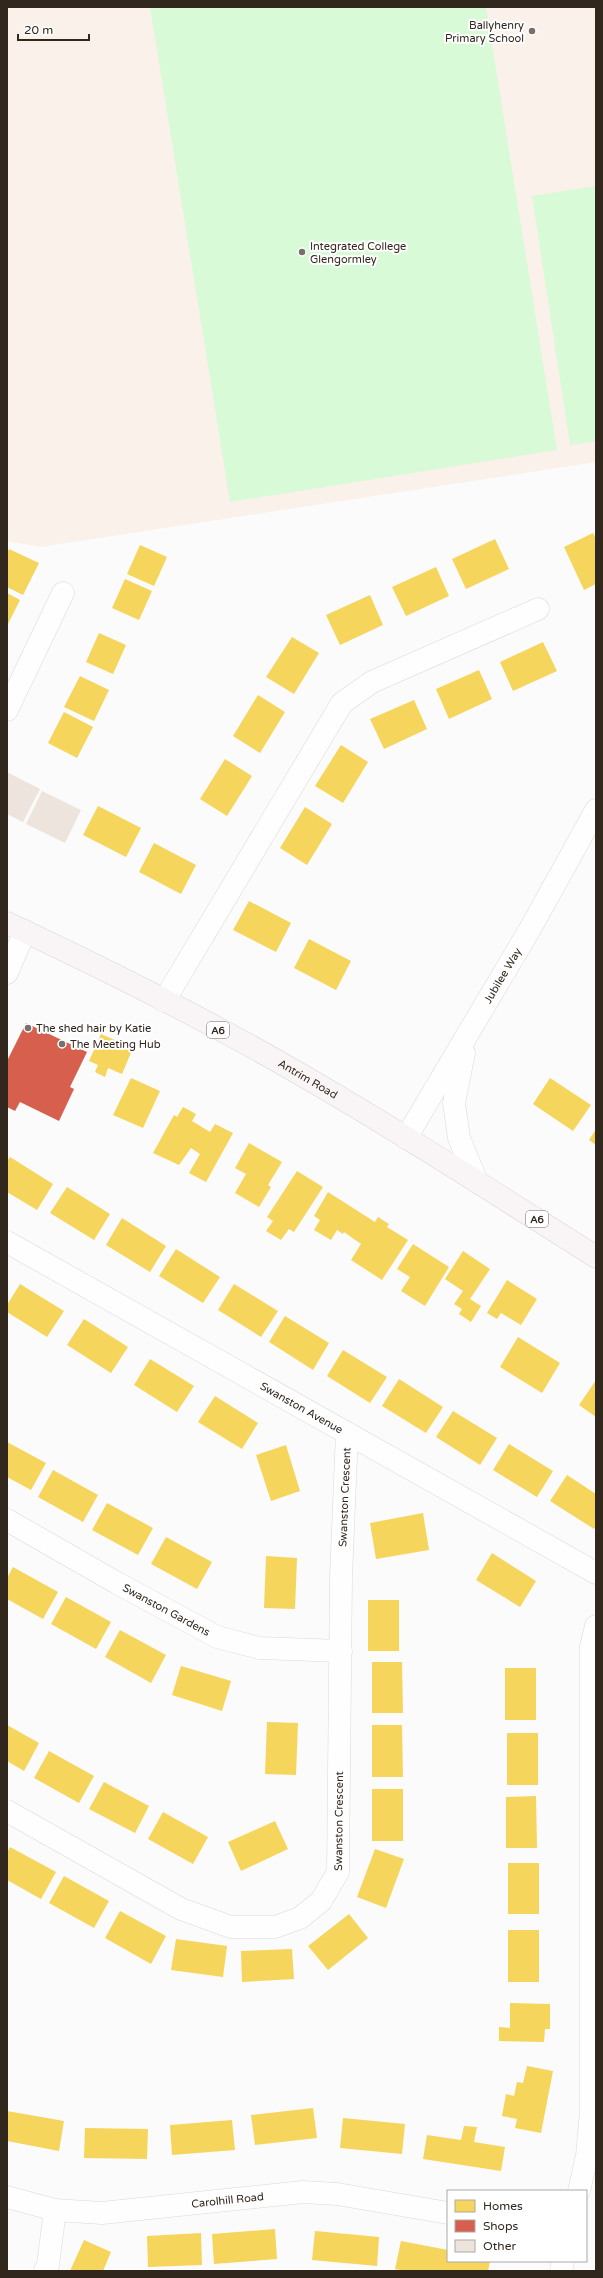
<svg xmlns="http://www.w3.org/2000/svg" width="603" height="2278" viewBox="0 0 603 2278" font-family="'Varela Round',sans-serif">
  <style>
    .built { fill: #f9f1ea }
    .green { fill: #d9fad6 }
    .homes { fill: #f6d55c }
    .shops { fill: #d6604d }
    .building { fill: #ece4dd }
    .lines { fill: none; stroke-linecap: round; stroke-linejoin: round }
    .minor-casing { stroke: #ddd8d3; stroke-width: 23 }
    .tertiary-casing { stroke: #ddd8d3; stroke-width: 23 }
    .primary-casing { stroke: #d8d6d5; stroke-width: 23 }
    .minor { stroke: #fefefe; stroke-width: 22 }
    .tertiary { stroke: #fefefe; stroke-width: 22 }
    .primary { stroke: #f9f5f6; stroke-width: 22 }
    .poi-dot { fill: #78716b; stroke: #fff; stroke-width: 1.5 }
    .labels { text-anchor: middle; stroke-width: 4; stroke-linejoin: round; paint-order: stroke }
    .shield { fill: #fff; stroke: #6f6861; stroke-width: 1 }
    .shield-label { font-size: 10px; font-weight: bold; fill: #31271d }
    .poi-label { font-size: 11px; fill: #31271d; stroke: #fff; text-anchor: start }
    .street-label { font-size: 11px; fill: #31271d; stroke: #fff }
  </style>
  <rect width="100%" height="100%" fill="#fbfbfb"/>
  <path class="built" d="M7 7H596V462L41 547 7 541Z"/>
  <path class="green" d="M150 7H486L557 450 230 502Z
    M596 186V441L570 445 532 196Z"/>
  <path class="homes" d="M593 533 596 539V584L584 590 564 547Z
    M495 539 509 569 466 589 452 559Z
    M140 545 167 557 154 586 127 574Z
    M9 549 39 563 23 595 7 587V553Z
    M436 567 449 596 406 616 392 587Z
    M125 579 152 591 139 620 112 608Z
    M7 593 20 600 7 626Z
    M370 595 383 625 340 645 326 615Z
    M99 633 126 645 113 674 86 662Z
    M292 637 319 653 294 694 266 677Z
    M543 642 557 671 513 691 500 662Z
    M479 670 492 699 449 719 436 689Z
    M80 676 109 690 94 721 64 707Z
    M258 695 285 712 260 753 233 736Z
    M414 700 427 729 384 749 370 719Z
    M64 712 93 727 77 758 48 743Z
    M341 745 368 762 343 803 315 786Z
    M225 759 252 776 227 816 200 799Z
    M98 806 141 828 126 857 83 835Z
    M305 807 332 824 307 865 280 848Z
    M154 843 196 865 181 894 139 872Z
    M249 901 291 923 276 952 233 930Z
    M309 939 351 961 336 990 294 968Z
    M101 1034 133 1048 122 1074 108 1068 105 1077 95 1072 98 1065 89 1061Z
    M131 1078 160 1091 143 1128 113 1115Z
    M550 1078 591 1105 573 1131 533 1104Z
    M183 1107 196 1114 192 1121 210 1132 215 1124 233 1133 206 1182 189 1173 200 1154 191 1148 179 1165 153 1153 174 1115 177 1117Z
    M596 1129V1145L589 1140Z
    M249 1143 282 1162 268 1185 271 1187 259 1207 235 1193 246 1174 235 1168Z
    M10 1157 53 1184 37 1210 7 1192V1161Z
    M297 1171 323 1187 294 1232 289 1229 281 1240 266 1231 273 1221 267 1217Z
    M67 1187 110 1214 94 1240 50 1213Z
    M328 1192 375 1222 378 1217 389 1224 387 1227 408 1240 382 1280 351 1260 361 1244 344 1232 343 1234 337 1230 331 1240 314 1230 320 1220 314 1216Z
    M122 1218 166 1246 150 1272 106 1245Z
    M413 1244 449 1267 425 1306 401 1291 410 1277 397 1269Z
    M176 1249 220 1277 203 1303 159 1276Z
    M463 1251 490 1269 470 1299 481 1306 471 1322 459 1314 462 1309 454 1304 463 1291 445 1279Z
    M507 1280 537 1299 521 1325 501 1313 497 1319 487 1313Z
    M20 1284 64 1311 47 1337 7 1312V1305Z
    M234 1284 278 1311 261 1337 218 1310Z
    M285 1316 329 1343 313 1370 269 1342Z
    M84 1319 128 1347 111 1373 67 1345Z
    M518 1337 560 1363 542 1393 500 1367Z
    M343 1350 387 1377 370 1403 327 1376Z
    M150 1359 194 1386 177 1412 134 1385Z
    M399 1379 443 1407 426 1433 382 1406Z
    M596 1380V1417L579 1405Z
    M215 1396 258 1423 242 1449 198 1422Z
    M453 1411 497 1438 480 1465 436 1437Z
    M7 1442 46 1463 31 1490 7 1477Z
    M509 1444 553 1471 537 1497 493 1470Z
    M286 1445 300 1491 271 1501 256 1455Z
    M53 1470 98 1495 83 1522 38 1497Z
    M567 1475 596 1494V1526L594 1529 550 1501Z
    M107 1503 153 1528 138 1555 92 1530Z
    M423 1513 429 1550 376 1559 370 1523Z
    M166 1537 212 1562 197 1589 151 1564Z
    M492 1553 536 1581 520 1607 476 1580Z
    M266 1556 297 1558 295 1609 264 1608Z
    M13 1567 58 1592 43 1619 7 1599V1578Z
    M66 1597 111 1622 96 1649 51 1624Z
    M368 1600H399V1651H368Z
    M120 1630 166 1655 151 1683 105 1657Z
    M372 1662H402L403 1713H372Z
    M181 1666 231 1681 222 1711 172 1695Z
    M505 1668H536V1720H505Z
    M267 1722 298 1723 296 1775 265 1774Z
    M7 1725 39 1743 24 1771 7 1761Z
    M372 1725H402L403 1777H372Z
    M507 1733H538V1785H507Z
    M49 1751 94 1776 79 1803 34 1778Z
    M104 1782 149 1806 135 1833 89 1809Z
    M372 1789H403V1841H372Z
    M536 1796 537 1848H506V1797Z
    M163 1812 208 1837 193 1864 148 1839Z
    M275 1821 288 1849 241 1871 228 1842Z
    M10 1847 56 1872 41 1899 7 1880V1853Z
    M375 1849 404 1859 386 1908 357 1897Z
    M508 1863H539V1914H508Z
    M64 1876 109 1901 94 1928 49 1903Z
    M120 1911 166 1936 151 1964 105 1938Z
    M349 1914 368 1938 328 1970 308 1946Z
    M508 1930H539V1982H508Z
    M176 1939 227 1946 223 1977 171 1970Z
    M292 1949 294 1979 242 1982 241 1951Z
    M510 2003 550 2004V2029H545L544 2042 499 2041V2027L510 2028Z
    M527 2066 553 2071 541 2133 515 2128 517 2119 502 2116 506 2094 514 2096 517 2082 523 2083Z
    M313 2108 317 2138 255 2145 251 2115Z
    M7 2111 64 2121 59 2151 7 2141Z
    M343 2118 405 2124 402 2154 340 2148Z
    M232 2120 235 2150 172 2155 170 2125Z
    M464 2126 477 2127 474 2142 505 2147 501 2171 423 2159 427 2135 461 2140Z
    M85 2128 148 2129 147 2159 84 2158Z
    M275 2229 277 2259 214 2264 212 2234Z
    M315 2231 379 2237 377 2266 312 2260Z
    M201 2233 202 2265 148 2267 147 2236Z
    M84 2240 111 2252 103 2271H70Z
    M401 2241 448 2250V2261H490L488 2271H405L395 2269Z"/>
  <path class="shops" d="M26 1023 87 1052 70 1087 74 1089 59 1121 20 1102 15 1111 7 1107V1061Z"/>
  <path class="building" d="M7 772 40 789 23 822 7 814Z
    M42 791 81 810 65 843 26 824Z"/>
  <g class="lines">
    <defs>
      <g id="minor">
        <path d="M7 710 63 593"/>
        <path d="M7 973 25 931"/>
        <path d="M164 1001 342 703 372 682 538 609"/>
        <path id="s1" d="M7 1242 596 1573"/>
        <path id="s2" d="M7 1520 117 1583 217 1637 259 1648 341 1651"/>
        <path id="s3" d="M7 1811 181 1909 231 1927H275L300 1918 321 1901 338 1872 341 1577 347 1433"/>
        <path d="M579 2191 587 2156 591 2111V1647L596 1626"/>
        <path id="s4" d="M7 2197 55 2210 102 2213 303 2192 337 2194 448 2213"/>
        <path d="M45 2271 48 2265 55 2210"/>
        <path d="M561 2271 563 2261"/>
      </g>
      <g id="tertiary">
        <path d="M464 1053 454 1103 459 1138 477 1182"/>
        <path id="s5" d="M406 1138 530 929 596 810"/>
      </g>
      <g id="primary">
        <path id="s6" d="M7 923C101 967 195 1014 286 1066 391 1126 493 1192 596 1257"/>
      </g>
    </defs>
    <use href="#minor" class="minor-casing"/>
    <use href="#tertiary" class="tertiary-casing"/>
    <use href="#primary" class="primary-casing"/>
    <use href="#minor" class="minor"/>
    <use href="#tertiary" class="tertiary"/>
    <use href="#primary" class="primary"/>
  </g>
  <g class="poi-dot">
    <circle cx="532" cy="31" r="4"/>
    <circle cx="302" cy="252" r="4"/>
    <circle cx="28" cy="1028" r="4"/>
    <circle cx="62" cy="1044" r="4"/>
  </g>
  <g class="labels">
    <g class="shield">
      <rect x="207" y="1022" width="22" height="16" rx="3"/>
      <rect x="526" y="1211" width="22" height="16" rx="3"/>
    </g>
    <g class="shield-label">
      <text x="218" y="1034">A6</text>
      <text x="537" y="1223">A6</text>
    </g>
    <g class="poi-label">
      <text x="524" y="29" text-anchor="end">Ballyhenry<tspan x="524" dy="13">Primary School</tspan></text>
      <text x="310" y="250">Integrated College<tspan x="310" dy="13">Glengormley</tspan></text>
      <text x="36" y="1032">The shed hair by Katie</text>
      <text x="70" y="1048">The Meeting Hub</text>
    </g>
    <g class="street-label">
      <text dy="4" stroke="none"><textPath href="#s5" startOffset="189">Jubilee Way</textPath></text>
      <text dy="4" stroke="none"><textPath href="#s6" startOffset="339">Antrim Road</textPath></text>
      <text dy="4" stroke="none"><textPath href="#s1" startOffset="338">Swanston Avenue</textPath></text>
      <text dy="4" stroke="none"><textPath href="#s3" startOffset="759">Swanston Crescent</textPath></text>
      <text dy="4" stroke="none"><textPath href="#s2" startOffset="183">Swanston Gardens</textPath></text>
      <text dy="4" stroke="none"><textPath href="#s3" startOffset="435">Swanston Crescent</textPath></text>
      <text dy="4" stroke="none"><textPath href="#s4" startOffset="223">Carolhill Road</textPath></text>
    </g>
  </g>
  <rect width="603" height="2278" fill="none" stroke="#31271d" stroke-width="16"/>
  <rect x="447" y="2190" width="140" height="72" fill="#ffffff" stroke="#ada9a5"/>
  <rect x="455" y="2200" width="20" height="12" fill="#f6d55c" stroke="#ada9a5"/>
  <text x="483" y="2210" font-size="12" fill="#31271d">Homes</text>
  <rect x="455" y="2220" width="20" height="12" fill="#d6604d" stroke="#ada9a5"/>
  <text x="483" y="2230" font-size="12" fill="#31271d">Shops</text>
  <rect x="455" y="2240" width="20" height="12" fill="#ece4dd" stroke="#ada9a5"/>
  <text x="483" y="2250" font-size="12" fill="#31271d">Other</text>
  <path d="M18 34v6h71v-6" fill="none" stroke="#31271d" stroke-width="2"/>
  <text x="24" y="34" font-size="12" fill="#31271d" stroke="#ffffff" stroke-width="3" paint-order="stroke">20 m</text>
</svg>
